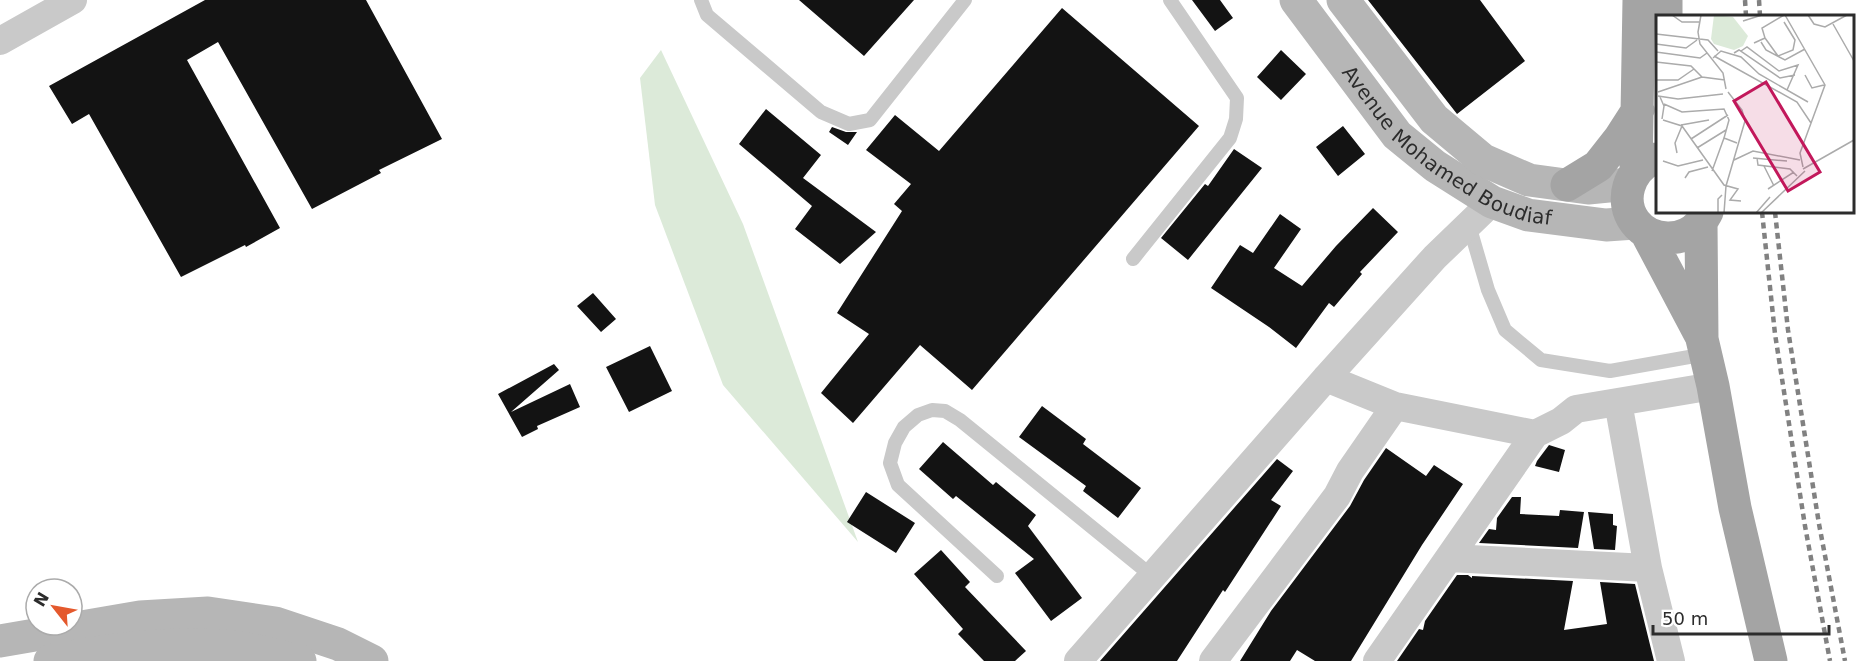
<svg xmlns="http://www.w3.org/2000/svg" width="1869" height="661" viewBox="0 0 1869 661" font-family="'DejaVu Sans',sans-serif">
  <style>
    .green { fill: #dcead9 }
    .building { fill: #131313 }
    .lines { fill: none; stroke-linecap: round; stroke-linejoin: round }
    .lane { stroke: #c9c9c9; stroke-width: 14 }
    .street { stroke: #c9c9c9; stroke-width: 28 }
    .secondary { stroke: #b6b6b6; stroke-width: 33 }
    .primary { stroke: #a4a4a4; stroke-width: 33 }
    .rail { stroke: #818181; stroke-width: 4.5; stroke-dasharray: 6 4.5; stroke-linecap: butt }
    .labels { text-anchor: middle; stroke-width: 6; stroke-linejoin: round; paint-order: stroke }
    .street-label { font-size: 20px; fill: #2c2c2c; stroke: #fff }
    .inset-road { fill: none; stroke: #ababab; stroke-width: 1.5 }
    .view { fill: #c2185b; fill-opacity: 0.15; stroke: #c2185b; stroke-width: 3 }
    .inset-edge { fill: none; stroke: #2c2c2c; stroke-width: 3 }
  </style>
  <rect width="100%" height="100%" fill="#fff"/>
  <path class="green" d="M661 50 743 224 858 542 723 385 655 205 640 78Z"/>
  <path class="building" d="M205 0H366L442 139 379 170 381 173 312 209 218 42 187 60 280 228 246 247 245 245 181 277 89 114 72 124 49 86Z
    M799 0H914L864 56Z
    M1192 0H1220L1233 18 1215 31Z
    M1368 0H1480L1525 61 1457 114Z
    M1062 8 1199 126 972 390 920 345 853 423 821 393 869 334 837 313 902 211 894 204 911 184 866 150 895 115 939 151Z
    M1281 50 1306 74 1281 100 1257 77Z
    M766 109 821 155 803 178 876 232 840 264 795 229 812 206 739 144Z
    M1343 126 1365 154 1338 176 1316 147Z
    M832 127 846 132H857L848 145 829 132Z
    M1234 149 1262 168 1188 260 1161 238 1205 184 1208 186Z
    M1373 208 1398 232 1360 272 1362 274 1334 307 1329 303 1296 348 1269 327 1211 288 1240 245 1253 253 1280 214 1301 229 1274 268 1302 286 1336 246Z
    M593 293 616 319 601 332 577 306Z
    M650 346 672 391 629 412 606 367Z
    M554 364 559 370 511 412 570 384 580 407 537 426 538 429 522 437 498 394Z
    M1042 406 1086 439 1083 444 1141 488 1118 518 1083 491 1086 486 1019 437Z
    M943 442 993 485 996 482 1036 515 1028 526 1082 598 1051 621 1015 573 1034 559 956 496 953 499 919 469Z
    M1549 445 1565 450 1559 472 1535 466 1537 461Z
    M1386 448 1426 476 1434 465 1463 484 1422 545 1351 661H1315L1297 650 1290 661H1240L1271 611 1350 506 1364 480Z
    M1277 459 1293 471 1271 500 1281 506 1225 592 1223 590 1177 661H1100Z
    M866 492 915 523 896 553 847 522Z
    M1512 497H1521L1520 514 1559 516 1560 510 1584 512 1578 548 1479 543 1489 529 1496 530 1497 518Z
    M1588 512 1613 514V525L1617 526 1615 550 1594 549Z
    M941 550 970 582 965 587 1026 651 1015 661H984L958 634 963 629 914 574Z
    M1457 575H1468L1472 578V576L1573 581 1564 630 1607 624 1600 582 1635 584 1654 661H1397L1419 629 1423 630 1425 621Z"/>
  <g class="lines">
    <path class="lane" d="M701 0 707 15 821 112 849 124 870 120 965 0
      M1469 225 1488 290 1505 330 1541 360 1610 371 1706 354
      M1133 259 1230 138 1236 119 1237 98 1170 0
      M997 576 898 485 890 463 895 443 904 427 918 415 932 410 945 411 960 420 1152 576"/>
    <path class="street" d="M0 41 73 0
      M1326 378 1395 406 1535 434
      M1618 402 1648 568 1671 661
      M1449 558 1648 568
      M1078 661 1326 378 1435 257 1492 202
      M1213 661 1337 496 1350 471 1395 406
      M1377 661 1535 434 1561 421 1576 409 1713 386"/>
    <g class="secondary">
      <path id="s1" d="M1296 0 1397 135 1435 166 1492 202 1528 215 1606 225 1635 223"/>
      <path d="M1343 0 1434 119 1483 160 1529 180 1588 188 1629 184"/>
      <path d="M0 641 140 617 208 613 275 623 338 644 372 661"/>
      <path d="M50 661C113 648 178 640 242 648 262 651 281 657 300 661"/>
    </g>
    <path class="primary" d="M1666 16V0
      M1652 159C1629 170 1619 201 1635 222 1651 243 1684 243 1700 224 1703 220 1705 215 1707 212
      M1636 171 1639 0
      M1567 185 1598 166 1620 138 1638 110
      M1701 223 1702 339 1713 386 1735 508 1771 661
      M1646 232 1700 334"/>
    <path class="rail" d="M1745 0 1746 16
      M1759 0 1760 16
      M1762 212 1775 334 1805 526 1830 661
      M1775 212 1788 330 1819 524 1845 661"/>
  </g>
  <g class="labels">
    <g class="street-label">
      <text dy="7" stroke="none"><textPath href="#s1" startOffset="216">Avenue Mohamed Boudiaf</textPath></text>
    </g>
  </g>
  <g transform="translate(1656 15)">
    <rect width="198" height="198" fill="#fff"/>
    <path d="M58 0 77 2 92 21 87 31 78 35 58 29 55 24Z" fill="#dcead9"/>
    <path class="inset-road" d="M16 0 26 7H43M45 0 42 17 44 29 67 58 70 74M129 0 169 70 144 138 147 152M152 0 158 9 169 12 191 0M87 6 106 0M177 9 198 46M0 19 52 25 62 36M109 23 122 41 137 35 139 25 128 7M105 27 110 35 129 45 149 34M98 28 109 23 106 13 128 0M0 29 30 33 41 25M85 36 91 32 123 56 142 50 131 75M0 37 44 43 51 38M78 38 83 35 124 63 139 60M58 41 141 87 155 108M57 43 65 36 85 42 103 59 152 87M0 47 35 51 46 62 69 65M149 60 156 73 168 70M0 65H22L38 54M2 77 46 62M2 81 22 84 67 79M4 82 8 91 6 104M8 89 26 97 68 94 73 105 68 123 81 128M7 105 26 111 68 170 82 174 74 185 85 186M25 110 53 105M35 124 72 100M41 133 70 115M21 138 19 128 26 111M97 143 131 146M101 143 102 150 134 154 141 161M78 145 97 136 144 145M7 146 22 151 47 145M108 151 118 171M147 154 198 125M56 156 68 123M29 163 33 157 52 152M112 174 138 157M62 198V184L66 180M68 198 70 171 89 106 86 95 72 77M100 198 114 182M105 198 149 156"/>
    <path class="view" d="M110 67 164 157 132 176 78 86Z"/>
    <rect width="198" height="198" class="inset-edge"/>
  </g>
  <g transform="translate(54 607) rotate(301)"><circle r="28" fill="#ffffff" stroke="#ababab" stroke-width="1.5"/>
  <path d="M0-4.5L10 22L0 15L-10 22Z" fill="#e4592d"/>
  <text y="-9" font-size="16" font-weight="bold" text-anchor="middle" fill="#2c2c2c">N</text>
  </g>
  <path d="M1653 625v9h176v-9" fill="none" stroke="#2c2c2c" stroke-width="3"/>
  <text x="1662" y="625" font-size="18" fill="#2c2c2c" stroke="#ffffff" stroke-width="4.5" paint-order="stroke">50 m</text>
</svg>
